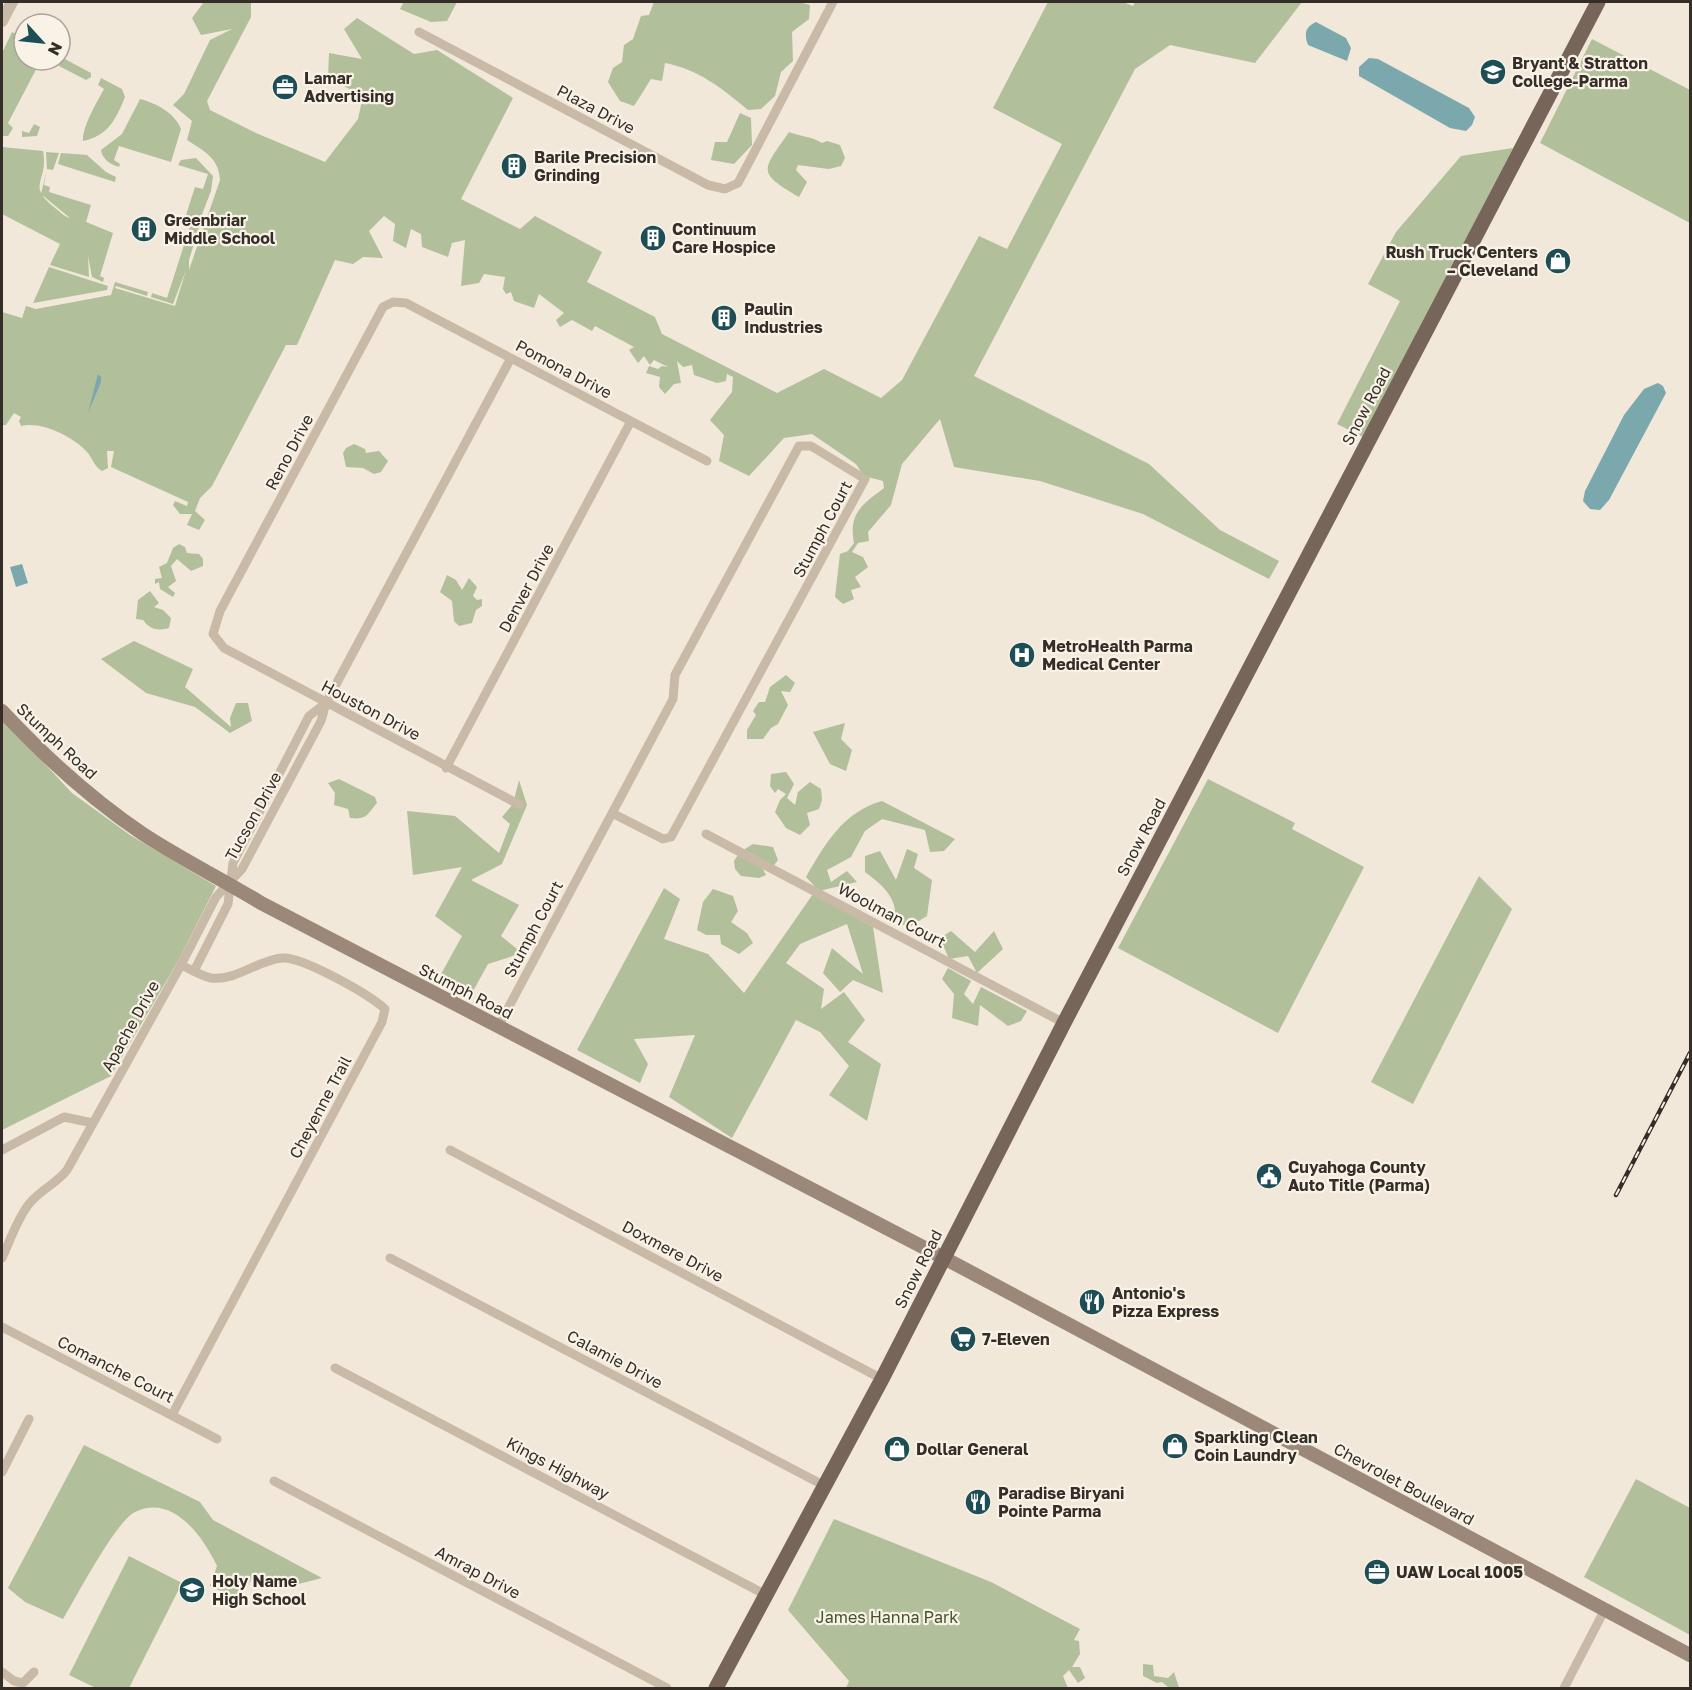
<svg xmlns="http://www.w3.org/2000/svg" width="1692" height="1690" viewBox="0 0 1692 1690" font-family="'Golos Text',sans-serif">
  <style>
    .green { fill: #b1bf9b }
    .water { fill: #7aa8ad }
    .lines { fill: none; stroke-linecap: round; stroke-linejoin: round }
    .minor { stroke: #c9b9a7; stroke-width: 9 }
    .tertiary { stroke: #c9b9a7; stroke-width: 12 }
    .secondary { stroke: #9c8878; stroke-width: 14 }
    .primary { stroke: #776559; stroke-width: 15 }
    .rail-casing { stroke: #352d27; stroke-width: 4.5 }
    .rail { stroke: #f9f2e7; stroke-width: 2; stroke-dasharray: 7; stroke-linecap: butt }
    .labels { text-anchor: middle; stroke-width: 4.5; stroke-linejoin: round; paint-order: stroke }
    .poi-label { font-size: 16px; font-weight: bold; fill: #352d27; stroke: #f9f2e7; text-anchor: start }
    .street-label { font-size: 16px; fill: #352d27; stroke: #f9f2e7 }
    .park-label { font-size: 16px; fill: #42532c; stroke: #f9f2e7 }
  </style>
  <rect width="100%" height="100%" fill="#f1e8da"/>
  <path class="green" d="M204 2H251V17L207 101 210 110 256 133 325 162 358 119 363 96 328 78 329 53 362 59 344 29 357 18 414 54 437 50 513 98 461 199 520 229 535 216 602 252 587 282 655 317 662 334 777 393 824 369 881 398 902 380 979 236 1007 249 1062 144 993 108 1048 2H1123L1133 6 1135 2H1302L1255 63 1170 45 1135 69 974 376 1149 464 1220 530 1279 561 1269 579 1143 514 1040 481 954 467 940 419 902 464 891 505 868 532 869 541 858 543 852 552 863 557 868 567 855 577 861 587 851 590 854 599 843 604 835 597 840 554 848 551 854 543C848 513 863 504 884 488L883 481 864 476 856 464 812 434 784 438 749 476 719 461 724 435 710 420 732 392 733 377 727 374 726 381 717 383 694 375 692 365 683 367 677 361 681 383 674 384 665 394 659 387 660 377 646 373 649 366 658 369 662 366 668 367 654 360 650 365 644 356 638 363 629 350 634 347 595 326 592 331 572 320 560 327 556 320 564 313 539 294 534 308 514 301 511 292 506 294 503 289 505 277 484 274 479 283 461 286 465 240 452 243 448 257 422 247 421 234 411 229 406 248 393 241 395 224 384 216 369 231 383 258 363 257 353 264 335 260 297 345H286L212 486 200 498 195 511 205 520 199 530 187 525 192 514H180L173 505 175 501 187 506 188 502 111 467 114 451H107L108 468 102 471C94 466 93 459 87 452 74 437 41 421 21 426L19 421 21 417 14 413 6 425H2V312L22 318 26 306 36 309 111 295 115 282 148 292 147 296 116 286 115 288 175 306 186 270 173 304 151 297 152 293 167 298 191 223 199 227 189 260V270L220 180C219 158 204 151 187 140L192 121 173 105 184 94 210 40 232 29 201 35 192 18Z
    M404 2H457L447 21 431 22 400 9Z
    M654 2H799L810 5 809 19 792 32 793 61 781 72 775 96 761 109 748 110C723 89 698 69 665 63L662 81 651 79 634 106 620 101 608 82 613 68 622 62 624 45 633 39 641 16 649 15Z
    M12 32 24 38V60H41L8 123 13 128 8 136H2V53Z
    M1592 39 1690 90V223L1540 143Z
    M63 58 91 73V77L86 80 59 66 58 61Z
    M101 78 122 89 125 97C116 119 108 136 83 141 82 127 97 102 104 89L98 85Z
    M140 99C156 103 175 113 181 129L171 162 119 146 114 160 120 164 119 167C111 165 102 159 101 150L122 134Z
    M740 113 751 118 752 145 734 164 711 160 715 142H727Z
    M34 124 40 127 37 136 22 137V131L29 133Z
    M789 132C801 137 811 136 822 143L827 141 840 145 845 158 841 166 829 169 798 165 796 170 807 182 799 197C756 172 762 171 789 132Z
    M2 147 43 151C49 183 25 184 55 208 60 212 65 217 70 218L41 194 46 173 44 185 50 187 49 192 91 205 86 222 113 233 100 276 104 278 103 282 92 277 88 256 89 277 50 265 60 244 2 214Z
    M1513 148 1363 437 1337 424 1400 301 1368 284 1396 232 1461 156Z
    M46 152 59 153 53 170 47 169Z
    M61 153 87 155 106 172 116 177 115 182 58 164Z
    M196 158 213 176 211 191 199 222 185 218 195 187 203 189 208 174 178 165 181 160Z
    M49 267 108 286 107 290 33 303Z
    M354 444 365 449 366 453 379 451 388 461 381 472 374 474 363 468 346 467 343 453 346 448Z
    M179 544 185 547 187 553 199 554 203 559V566L191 571 177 559 171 566 176 581 168 587 175 593 173 597 160 589 159 582 155 584V579L162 578 159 567 167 563 173 548Z
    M447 575 456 580 462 590 469 578 477 587 473 596 477 600 482 599V606L476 610 472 623 459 626 454 621 452 601 440 592Z
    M150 591 159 603 154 607 163 610 171 618 169 628C157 631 151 630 143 620L136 619 138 600Z
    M134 641 193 669 185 687 231 727 230 718 236 703H248L252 721 230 733 195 707 146 693 101 659Z
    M786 675 795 683 790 692 781 691 788 705 778 724 771 728 763 739H747V730L756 715 753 711 759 702H765L770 687Z
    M2 718 72 793 130 835 216 886 178 961 111 1076 2 1130Z
    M845 723 841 739 852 750 846 771 830 764 813 732Z
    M786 772 794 784 787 798 795 805 798 792 810 782 821 789 822 800 819 809 807 813 810 825 800 835 786 828 775 812 780 800 786 794 778 789 775 793 770 786 771 774Z
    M339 779 375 797 377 803C367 814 368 820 350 818L348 809 334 805 335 793 328 783Z
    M1208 779 1295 823 1292 829 1364 867 1278 1033 1118 948Z
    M519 780 527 805 502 864 471 880 519 905 501 936 522 953 488 964 472 993 440 976 462 936 435 916 462 867 413 875 407 811 455 816 499 853 510 824 502 817 513 804Z
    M882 801 955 839 944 851 930 852 925 830 882 819 865 831 851 857 827 870 831 882 847 871 857 882 819 891 806 877C825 844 843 812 882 801Z
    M753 844 773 847 778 860 771 869 761 866 766 875 759 878 741 876 735 869 734 861 740 852Z
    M907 849 918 854 914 868 932 880 927 916 909 927 894 921C900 899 881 884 865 872V856L880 851 896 880Z
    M1479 876 1512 909 1413 1104 1371 1082Z
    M664 888 680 899 664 939 708 954 744 993 813 894 873 927 883 993 853 980 840 992 823 973 832 948 863 974 847 924 800 944 786 963 824 989 821 1009 844 992 865 1020 848 1042 881 1064 867 1121 829 1095 849 1066 820 1032 796 1020 732 1138 669 1097 695 1035 634 1039 648 1064 640 1083 577 1050Z
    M713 889 733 896 738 911 731 922 747 933 753 943 739 954 721 944 720 935H706L697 930 703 902Z
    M951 931 975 952 994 931 1003 949 977 973 968 956 949 959 940 938Z
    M948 968 971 981 964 994 973 1004 981 987 1027 1011 1021 1021 1008 1026 980 1005 978 1026 952 1018 954 994 942 979Z
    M84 1445 200 1502 213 1520 322 1578 287 1587 254 1575 239 1600 210 1586 217 1566C203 1537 173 1493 135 1512 115 1522 76 1598 63 1619L25 1602 8 1588Z
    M1636 1479 1690 1508V1635L1584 1577Z
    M834 1519 991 1582 1080 1629 1074 1640 1079 1641 1080 1654 1072 1667H1080L1085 1678 1078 1683 1069 1670 1063 1676 1068 1688H846L849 1681 788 1610Z
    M129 1556 182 1583 129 1688H96L69 1675Z
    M1143 1664 1153 1665 1154 1676 1168 1678 1174 1672 1179 1688H1169L1162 1682 1157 1683 1143 1676Z"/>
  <path class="water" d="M1316 22 1346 38 1351 48 1347 61 1308 45C1304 34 1305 27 1316 22Z
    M1369 58 1378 59 1469 108 1475 117 1472 125 1466 131 1450 128 1359 76V67Z
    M98 374 101 377V382L88 413Z
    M1658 383 1663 386 1666 393 1609 500 1600 510 1590 509 1583 501 1585 491 1624 415 1644 389Z
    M22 564 28 583 16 587 10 567Z"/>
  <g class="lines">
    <path class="minor" d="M419 32 708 185 725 189 738 183 833 2
      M446 768 631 421
      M520 805 224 648 213 634 220 611 383 307 393 302 406 303 707 461
      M706 834 1064 1023
      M194 971 228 904 233 863 309 716 326 703
      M498 1027 673 699 675 675 799 446H811L865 479 671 837 663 839 612 813
      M2 1150 64 1117 93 1123
      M450 1150 882 1379
      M2 1258C10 1241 17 1219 29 1204 40 1190 56 1184 67 1170L181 965 216 897 242 869 321 721 326 703 511 358
      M390 1258 825 1486
      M2 1327 217 1439
      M335 1368 766 1595
      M172 1415 382 1022 385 1009C370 995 302 956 282 958 258 960 236 981 211 978 201 976 190 969 181 965
      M2 1472 29 1419
      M274 1481 667 1688
      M2 1672 14 1681 23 1683 34 1672
      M1564 1688 1605 1609"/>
    <path class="tertiary" d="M2 21 12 2"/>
    <path class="secondary" d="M2 711C45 757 91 799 143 834 181 859 222 879 261 903L944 1258 1690 1655"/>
    <path class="primary" d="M716 1688 882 1379 1064 1023 1598 2"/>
    <defs>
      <path id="rail" d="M1616 1195 1690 1053"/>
    </defs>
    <use href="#rail" class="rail-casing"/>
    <use href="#rail" class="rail"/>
  </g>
  <defs>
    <symbol id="university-disc" viewBox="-11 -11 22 22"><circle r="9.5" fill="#1e4e55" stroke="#f9f2e7"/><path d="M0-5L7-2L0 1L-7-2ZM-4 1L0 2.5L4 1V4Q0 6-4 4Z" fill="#fff"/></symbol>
    <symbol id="office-disc" viewBox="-11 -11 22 22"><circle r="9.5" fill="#1e4e55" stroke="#f9f2e7"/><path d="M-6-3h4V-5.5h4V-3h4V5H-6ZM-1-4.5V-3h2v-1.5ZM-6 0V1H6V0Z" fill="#fff"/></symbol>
    <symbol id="building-disc" viewBox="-11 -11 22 22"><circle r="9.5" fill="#1e4e55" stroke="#f9f2e7"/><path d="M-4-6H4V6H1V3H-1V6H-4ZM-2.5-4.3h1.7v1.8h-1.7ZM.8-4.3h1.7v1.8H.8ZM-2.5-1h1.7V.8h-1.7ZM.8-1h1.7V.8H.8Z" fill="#fff"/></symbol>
    <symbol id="shop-disc" viewBox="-11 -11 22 22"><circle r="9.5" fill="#1e4e55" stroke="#f9f2e7"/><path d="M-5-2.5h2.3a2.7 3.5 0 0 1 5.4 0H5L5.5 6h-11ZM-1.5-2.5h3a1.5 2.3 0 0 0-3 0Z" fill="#fff"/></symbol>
    <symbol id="hospital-disc" viewBox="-11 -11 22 22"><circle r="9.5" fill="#1e4e55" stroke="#f9f2e7"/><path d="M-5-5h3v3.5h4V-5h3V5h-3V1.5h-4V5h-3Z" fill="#fff"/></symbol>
    <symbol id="civic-disc" viewBox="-11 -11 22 22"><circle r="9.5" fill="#1e4e55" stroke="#f9f2e7"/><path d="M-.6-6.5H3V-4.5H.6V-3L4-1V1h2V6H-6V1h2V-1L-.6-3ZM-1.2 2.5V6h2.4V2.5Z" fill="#fff"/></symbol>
    <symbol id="restaurant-disc" viewBox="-11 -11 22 22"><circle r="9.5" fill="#1e4e55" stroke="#f9f2e7"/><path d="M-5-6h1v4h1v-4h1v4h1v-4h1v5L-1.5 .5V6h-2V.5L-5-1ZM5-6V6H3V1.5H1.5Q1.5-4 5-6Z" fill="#fff"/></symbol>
    <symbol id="supermarket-disc" viewBox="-11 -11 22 22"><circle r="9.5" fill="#1e4e55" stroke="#f9f2e7"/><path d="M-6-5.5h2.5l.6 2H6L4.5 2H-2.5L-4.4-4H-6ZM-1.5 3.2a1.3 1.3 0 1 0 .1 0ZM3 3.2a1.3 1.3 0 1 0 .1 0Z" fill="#fff"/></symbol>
    <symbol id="school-disc" viewBox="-11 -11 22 22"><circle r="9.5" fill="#1e4e55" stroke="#f9f2e7"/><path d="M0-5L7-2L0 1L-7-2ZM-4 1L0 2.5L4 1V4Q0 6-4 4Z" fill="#fff"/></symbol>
  </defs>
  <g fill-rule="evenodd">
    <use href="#university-disc" x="1478" y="57" width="30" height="30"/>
    <use href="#office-disc" x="270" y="72" width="30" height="30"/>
    <use href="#building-disc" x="499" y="151" width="30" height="30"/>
    <use href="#building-disc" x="129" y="214" width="30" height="30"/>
    <use href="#building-disc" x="638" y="223" width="30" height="30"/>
    <use href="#shop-disc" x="1543" y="246" width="30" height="30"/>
    <use href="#building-disc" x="709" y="303" width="30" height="30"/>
    <use href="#hospital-disc" x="1007" y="640" width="30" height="30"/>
    <use href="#civic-disc" x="1254" y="1161" width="30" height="30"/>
    <use href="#restaurant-disc" x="1077" y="1287" width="30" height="30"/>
    <use href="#supermarket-disc" x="948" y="1324" width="30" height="30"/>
    <use href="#shop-disc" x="1160" y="1431" width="30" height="30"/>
    <use href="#shop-disc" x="882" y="1434" width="30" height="30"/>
    <use href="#restaurant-disc" x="963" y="1487" width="30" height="30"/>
    <use href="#office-disc" x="1362" y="1557" width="30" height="30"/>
    <use href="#school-disc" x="177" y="1575" width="30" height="30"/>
  </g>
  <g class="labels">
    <g class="poi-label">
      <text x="1512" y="69">Bryant &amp; Stratton<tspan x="1512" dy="18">College-Parma</tspan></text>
      <text x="304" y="84">Lamar<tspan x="304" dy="18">Advertising</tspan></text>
      <text x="534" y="163">Barile Precision<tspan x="534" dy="18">Grinding</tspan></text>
      <text x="164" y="226">Greenbriar<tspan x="164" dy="18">Middle School</tspan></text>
      <text x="672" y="235">Continuum<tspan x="672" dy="18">Care Hospice</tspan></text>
      <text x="1538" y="258" text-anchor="end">Rush Truck Centers<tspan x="1538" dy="18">– Cleveland</tspan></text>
      <text x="744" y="315">Paulin<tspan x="744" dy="18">Industries</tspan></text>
      <text x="1042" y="652">MetroHealth Parma<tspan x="1042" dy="18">Medical Center</tspan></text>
      <text x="1288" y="1173">Cuyahoga County<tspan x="1288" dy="18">Auto Title (Parma)</tspan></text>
      <text x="1112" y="1299">Antonio's<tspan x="1112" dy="18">Pizza Express</tspan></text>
      <text x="982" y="1345">7-Eleven</text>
      <text x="1194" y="1443">Sparkling Clean<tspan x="1194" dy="18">Coin Laundry</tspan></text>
      <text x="916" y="1455">Dollar General</text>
      <text x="998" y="1499">Paradise Biryani<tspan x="998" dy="18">Pointe Parma</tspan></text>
      <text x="1396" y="1578">UAW Local 1005</text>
      <text x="212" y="1587">Holy Name<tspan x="212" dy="18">High School</tspan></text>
    </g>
    <g class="street-label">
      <text transform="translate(596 109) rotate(28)" y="6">Plaza Drive</text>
      <text transform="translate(564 369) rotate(28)" y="6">Pomona Drive</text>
      <text transform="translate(1366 406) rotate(-62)" y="6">Snow Road</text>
      <text transform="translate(289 452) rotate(-62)" y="6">Reno Drive</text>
      <text transform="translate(822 529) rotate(-62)" y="6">Stumph Court</text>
      <text transform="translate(526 588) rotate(-62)" y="6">Denver Drive</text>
      <text transform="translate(371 710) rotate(28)" y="6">Houston Drive</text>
      <text transform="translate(57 741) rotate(43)" y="6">Stumph Road</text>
      <text transform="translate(253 816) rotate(-61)" y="6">Tucson Drive</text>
      <text transform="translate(1141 837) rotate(-62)" y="6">Snow Road</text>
      <text transform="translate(892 915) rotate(28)" y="6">Woolman Court</text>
      <text transform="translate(533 929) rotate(-62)" y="6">Stumph Court</text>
      <text transform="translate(466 991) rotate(27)" y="6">Stumph Road</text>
      <text transform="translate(130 1026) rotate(-61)" y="6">Apache Drive</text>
      <text transform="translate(320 1107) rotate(-62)" y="6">Cheyenne Trail</text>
      <text transform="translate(673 1251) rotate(28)" y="6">Doxmere Drive</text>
      <text transform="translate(918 1269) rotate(-63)" y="6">Snow Road</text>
      <text transform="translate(615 1359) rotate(28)" y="6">Calamie Drive</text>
      <text transform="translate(116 1369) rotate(27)" y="6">Comanche Court</text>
      <text transform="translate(558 1468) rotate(28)" y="6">Kings Highway</text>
      <text transform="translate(1404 1484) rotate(28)" y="6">Chevrolet Boulevard</text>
      <text transform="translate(478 1572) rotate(28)" y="6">Amrap Drive</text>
    </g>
    <g class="park-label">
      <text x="887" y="1623">James Hanna Park</text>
    </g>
  </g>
  <rect width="1692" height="1690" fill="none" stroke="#352d27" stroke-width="6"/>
  <g transform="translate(42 42) rotate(117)"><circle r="28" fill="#f9f2e7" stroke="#aba39a" stroke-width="1.5"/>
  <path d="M0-4.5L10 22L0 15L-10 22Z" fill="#1e4e55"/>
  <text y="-9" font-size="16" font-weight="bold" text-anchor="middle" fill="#352d27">N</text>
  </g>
</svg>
